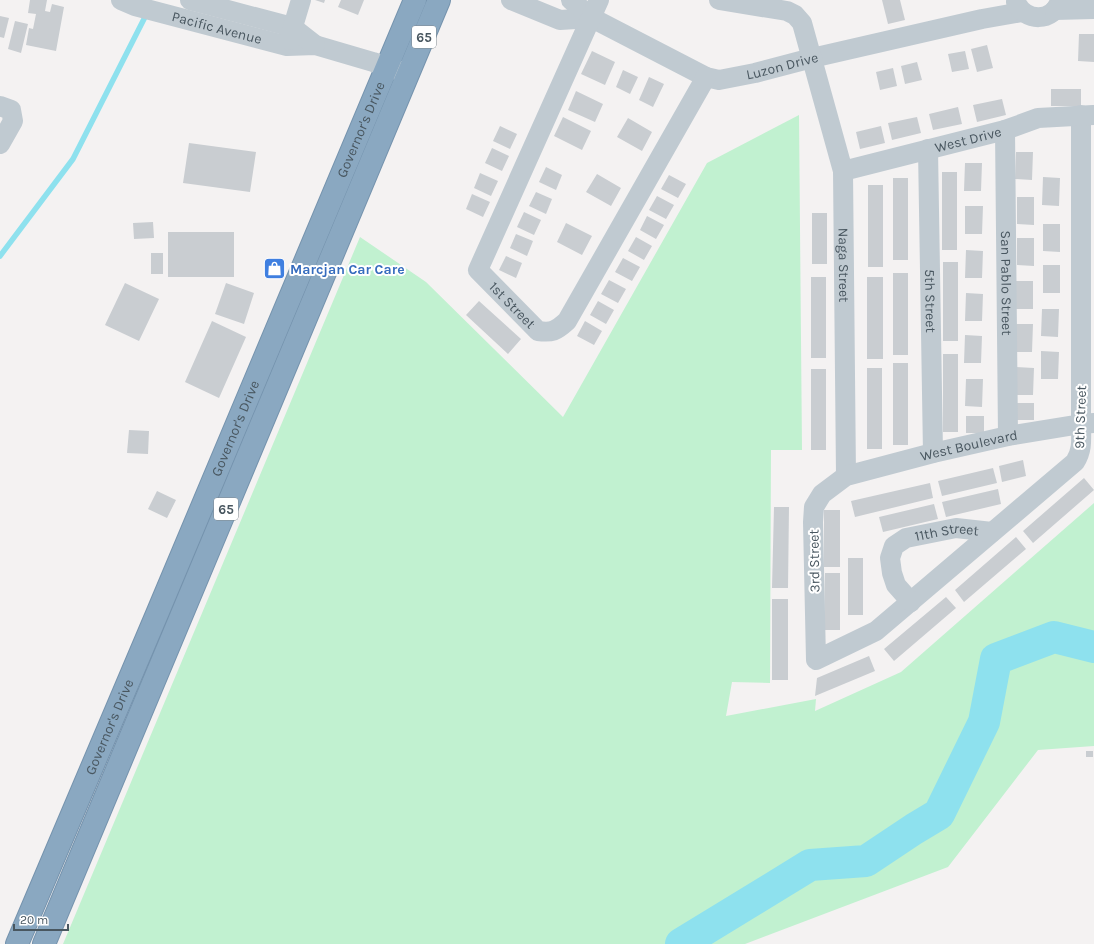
<svg xmlns="http://www.w3.org/2000/svg" width="1094" height="944" viewBox="0 0 1094 944" font-family="Karla,sans-serif">
  <style>
    .green { fill: #c1f1d0 }
    .lines { fill: none; stroke-linecap: round; stroke-linejoin: round }
    .stream { stroke: #8ee1ee; stroke-width: 5.5 }
    .river { stroke: #8ee1ee; stroke-width: 32 }
    .building { fill: #c9cdd1 }
    .highway-casing { stroke: #7593ad; stroke-width: 24 }
    .street { stroke: #c0cad1; stroke-width: 20 }
    .highway { stroke: #8aa8c1; stroke-width: 22 }
    .labels { text-anchor: middle; stroke-width: 4; stroke-linejoin: round; paint-order: stroke }
    .shield { fill: #fff; stroke: #808990; stroke-width: 1 }
    .shield-label { font-size: 13px; font-weight: bold; fill: #495760 }
    .street-label { font-size: 14px; fill: #495760; stroke: #fff }
    .shop-label { font-size: 14px; font-weight: bold; fill: #366cbe; stroke: #fff; text-anchor: start }
  </style>
  <rect width="100%" height="100%" fill="#f4f2f2"/>
  <path class="green" d="M799 115 802 450H771L770 683 732 682 726 716 816 699 815 711 901 672 1094 503V746L1038 750 948 867 745 944H63L360 237 426 282 563 417 707 163Z"/>
  <g class="lines">
    <path class="stream" d="M0 256 73 159 145 17"/>
    <path class="river" d="M681 944 810 865 866 861 914 829 939 814 984 722 996 659 1054 637 1094 647"/>
  </g>
  <path class="building" d="M30 0H47L45 11 50 12 52 4 64 7 56 51 26 45 29 28 33 29 36 14 28 13Z
    M315 0H325L324 3Z
    M341 0H364L358 15 338 7Z
    M882 0H900L905 20 888 24Z
    M0 16 9 18 4 38 0 37Z
    M15 21 28 24 21 53 8 49Z
    M1079 34H1094V62L1078 61Z
    M987 45 993 68 977 72 971 49Z
    M592 51 615 62 605 85 581 74Z
    M965 51 969 69 952 72 948 54Z
    M917 62 922 80 905 84 901 66Z
    M893 68 897 86 880 90 876 72Z
    M623 70 638 77 630 94 616 87Z
    M649 77 664 84 653 107 639 100Z
    M1051 89H1081V106H1051Z
    M576 91 603 104 595 122 568 110Z
    M1002 99 1006 115 977 122 973 105Z
    M958 107 962 124 933 130 929 114Z
    M563 117 591 131 582 150 554 136Z
    M917 117 921 133 892 140 888 123Z
    M628 118 652 132 642 151 617 137Z
    M500 126 517 134 510 149 493 141Z
    M881 126 885 143 860 149 856 132Z
    M189 143 256 152 250 192 183 183Z
    M492 148 509 156 502 171 485 163Z
    M1016 152H1033L1032 180 1015 179Z
    M965 163H982L981 191H964Z
    M546 167 562 175 556 190 539 182Z
    M942 172H957V250H942Z
    M480 173 498 181 491 196 474 188Z
    M597 174 621 188 611 206 586 192Z
    M669 175 686 184 678 198 661 189Z
    M1043 177 1060 178 1059 206 1042 205Z
    M893 178H908V260H893Z
    M868 185H883V267H868Z
    M536 192 552 199 546 214 529 206Z
    M472 194 490 202 483 217 466 209Z
    M657 196 674 205 666 219 649 210Z
    M1017 197H1034V225L1017 224Z
    M965 206H983L982 234H965Z
    M524 212 541 220 534 235 517 227Z
    M812 213H827V264H812Z
    M647 216 664 225 656 239 640 230Z
    M153 222 154 238 134 239 133 223Z
    M566 223 592 236 582 255 557 242Z
    M1043 224H1060V252L1043 251Z
    M168 232H234V277H168Z
    M516 234 533 241 527 256 510 248Z
    M636 237 652 246 644 260 628 251Z
    M1017 238H1034V266L1017 265Z
    M966 250 983 251 982 278H965Z
    M151 253H163V274H151Z
    M506 256 522 263 516 278 499 270Z
    M623 258 640 267 632 281 615 272Z
    M943 262H958V341H943Z
    M1043 265H1060V293H1043Z
    M893 273H908V355H893Z
    M811 277H826V358H811Z
    M867 277H883V359H867Z
    M609 280 626 289 618 303 601 294Z
    M1016 281H1033V309H1016Z
    M125 283 159 299 139 341 105 325Z
    M226 283 254 293 244 324 215 314Z
    M966 293 983 294 982 321H965Z
    M479 301 521 339 508 354 466 315Z
    M598 301 614 310 606 324 590 315Z
    M1042 309H1059L1058 337 1041 336Z
    M212 321 246 337 219 398 185 382Z
    M585 321 602 331 594 345 577 336Z
    M1016 324H1033L1032 352H1015Z
    M965 335 982 336 981 363H964Z
    M1041 351 1059 352 1058 379H1041Z
    M943 354H958V432H943Z
    M893 363H908V445H893Z
    M1016 367 1034 368 1033 395H1016Z
    M867 368H882V449H867Z
    M811 369H826V450H811Z
    M966 379H983L982 407 965 406Z
    M1016 403H1034V420H1016Z
    M966 416H984V433H966Z
    M129 430 149 431 148 454 127 453Z
    M1023 460 1026 476 1002 482 999 466Z
    M993 468 997 483 942 496 938 481Z
    M1084 478 1094 490 1033 543 1023 531Z
    M930 483 933 498 855 517 851 501Z
    M998 489 1001 504 946 517 942 502Z
    M157 491 176 500 167 518 148 509Z
    M934 504 938 519 883 532 879 517Z
    M774 507H789L788 588H772Z
    M824 510H840V567H824Z
    M1016 537 1026 549 964 602 955 590Z
    M848 558H863V615H848Z
    M825 573H840V630H824Z
    M946 597 956 608 894 661 884 649Z
    M772 599H788V680H772Z
    M869 656 875 671 815 696 817 678Z
    M1086 751H1093V757H1086Z"/>
  <g class="lines">
    <defs>
      <g id="highway">
        <path id="s10" d="M17 944 157 614 415 0"/>
        <path d="M44 944 439 0"/>
      </g>
    </defs>
    <use href="#highway" class="highway-casing"/>
    <g class="street">
      <path id="s1" d="M121 0 135 6 287 46 315 45 373 62 403 72"/>
      <path d="M190 0 292 27 315 45"/>
      <path d="M511 0 560 20 592 18"/>
      <path id="s2" d="M571 0 592 18 706 77 719 80 755 73 812 58 982 19 1022 12"/>
      <path id="s3" d="M599 0 478 270 538 331C552 333 556 331 567 321L706 77"/>
      <path id="s4" d="M719 0 787 11 795 15 802 23 843 171 846 476"/>
      <path d="M1016 2C1024 22 1054 23 1060 0"/>
      <path d="M1055 10 1094 9"/>
      <path d="M289 40 301 0"/>
      <path d="M0 106 11 110 13 121 0 144"/>
      <path id="s5" d="M1081 115V424C1081 438 1083 450 1075 462L876 631 816 660 813 522 814 507 822 494 846 476 933 453 1008 436 1081 424 1094 423"/>
      <path id="s6" d="M1005 130 1008 436"/>
      <path id="s7" d="M928 149 933 453"/>
      <path id="s8" d="M843 171 1005 130 1038 118 1093 115"/>
      <path id="s9" d="M911 602 896 585 892 573 890 558 894 546 906 538 956 528 992 532"/>
    </g>
    <use href="#highway" class="highway"/>
  </g>
  <defs>
    <symbol id="shop-square" viewBox="-11 -11 22 22"><rect x="-9" y="-9" width="18" height="18" rx="4" fill="#3f7fe0" stroke="#fff"/><path d="M-5-2.5h2.3a2.7 3.5 0 0 1 5.4 0H5L5.5 6h-11ZM-1.5-2.5h3a1.5 2.3 0 0 0-3 0Z" fill="#fff"/></symbol>
  </defs>
  <g fill-rule="evenodd">
    <use href="#shop-square" x="262" y="256" width="25" height="25"/>
  </g>
  <g class="labels">
    <g class="shield">
      <rect x="412" y="26" width="24" height="22" rx="3"/>
      <rect x="214" y="498" width="24" height="22" rx="3"/>
    </g>
    <g class="shield-label">
      <text x="424" y="42">65</text>
      <text x="226" y="514">65</text>
    </g>
    <g class="street-label">
      <text dy="5" stroke="none"><textPath href="#s1" startOffset="100">Pacific Avenue</textPath></text>
      <text dy="5" stroke="none"><textPath href="#s2" startOffset="234">Luzon Drive</textPath></text>
      <text dy="5" stroke="none"><textPath href="#s10" startOffset="884">Governor's Drive</textPath></text>
      <text dy="5" stroke="none"><textPath href="#s8" startOffset="129">West Drive</textPath></text>
      <text dy="5" stroke="none"><textPath href="#s4" startOffset="336">Naga Street</textPath></text>
      <text dy="5" stroke="none"><textPath href="#s6" startOffset="153">San Pablo Street</textPath></text>
      <text dy="5" stroke="none"><textPath href="#s7" startOffset="152">5th Street</textPath></text>
      <text dy="5" stroke="none"><textPath href="#s3" startOffset="345">1st Street</textPath></text>
      <text transform="translate(1080 417) rotate(-88)" y="5">9th Street</text>
      <text dy="5" stroke="none"><textPath href="#s10" startOffset="560">Governor's Drive</textPath></text>
      <text dy="5" stroke="none"><textPath href="#s5" startOffset="1001">West Boulevard</textPath></text>
      <text dy="5" stroke="none"><textPath href="#s9" startOffset="119">11th Street</textPath></text>
      <text transform="translate(814 561) rotate(-91)" y="5">3rd Street</text>
      <text dy="5" stroke="none"><textPath href="#s10" startOffset="236">Governor's Drive</textPath></text>
    </g>
    <g class="shop-label">
      <text x="290" y="274">Marcjan Car Care</text>
    </g>
  </g>
  <path d="M14 924v6h54v-6" fill="none" stroke="#495760" stroke-width="2"/>
  <text x="20" y="924" font-size="12" fill="#495760" stroke="#ffffff" stroke-width="3" paint-order="stroke">20 m</text>
</svg>
